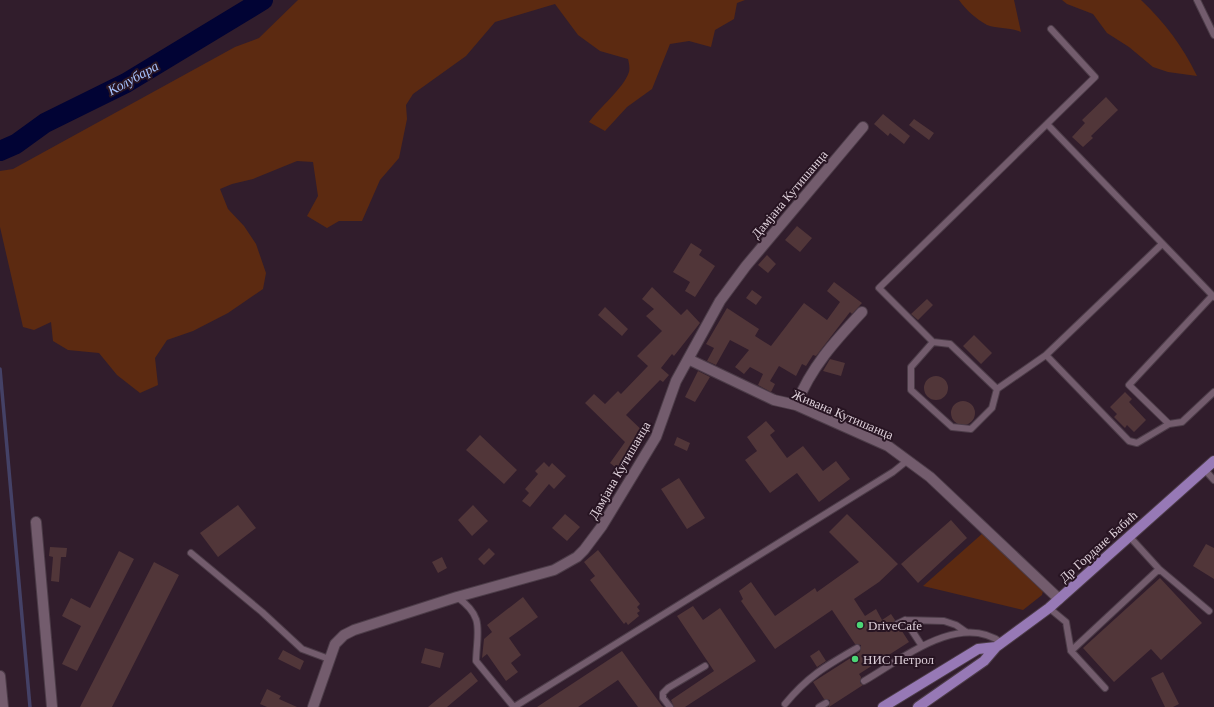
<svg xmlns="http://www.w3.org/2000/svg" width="1214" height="707" viewBox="0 0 1214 707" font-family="Georgia,serif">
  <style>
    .green { fill: #5c2a11 }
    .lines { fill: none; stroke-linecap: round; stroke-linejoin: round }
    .stream { stroke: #444166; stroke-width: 3.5 }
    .river { stroke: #010334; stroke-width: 20 }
    .building { fill: #513639 }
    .lane-casing { stroke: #4c3c48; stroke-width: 8 }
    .street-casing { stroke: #4c3c48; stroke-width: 12 }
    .primary-casing { stroke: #4c3c48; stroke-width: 12 }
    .lane { stroke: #735c6d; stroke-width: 6 }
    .street { stroke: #735c6d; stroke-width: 10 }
    .primary { stroke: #9779b6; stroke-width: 10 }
    .poi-dot { fill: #4cd676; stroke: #271422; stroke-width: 1.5 }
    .labels { text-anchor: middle; stroke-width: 4; stroke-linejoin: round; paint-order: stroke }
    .street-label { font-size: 13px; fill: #dfd1db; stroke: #271422 }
    .poi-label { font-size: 13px; fill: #dfd1db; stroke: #271422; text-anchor: start }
    .water-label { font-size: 14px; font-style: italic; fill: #a6c1fc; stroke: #271422 }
  </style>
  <rect width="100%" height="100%" fill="#311d2c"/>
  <path class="green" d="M298 0H745L737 3 734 19 715 30 711 47 689 41 670 44 652 89 627 107 605 131 589 122C600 107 623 89 629 72 630 68 629 63 628 59L600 51 578 35 555 4 495 22 466 56 413 94 406 105 407 119 399 158 380 180 362 221H339L327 228 307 216 318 196 313 162 297 161 253 179 232 184 220 189 228 209 244 226 256 244 266 273 263 289 228 313 193 331 167 340 155 358 158 385 140 393 117 375 99 353 68 350 53 341 51 322 34 330 23 327 0 227V171L13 169 235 47 259 38Z
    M959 0H1014L1021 32C1010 27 998 29 987 25 976 19 966 10 959 0Z
    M1062 0H1141C1165 23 1182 45 1197 76L1168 72 1153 67 1129 47 1107 33 1093 14 1067 4Z
    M983 533 1043 591 1042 595 1023 610 923 586Z"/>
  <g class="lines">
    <path class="stream" d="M0 369 30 707"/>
    <path class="river" d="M0 151 16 144 45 123 126 83 263 0"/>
  </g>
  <path class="building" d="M1106 97 1118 110 1091 136 1093 138 1083 147 1072 137 1085 123 1082 120Z
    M883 114 910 136 904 144 890 133 888 136 874 124Z
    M914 119 934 133 929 140 909 125Z
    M797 226 812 238 800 252 785 240Z
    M691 243 702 250 699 255 715 266 695 297 685 291 690 282 673 272Z
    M767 255 776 264 768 273 758 265Z
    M834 282 862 303 852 314 850 312 816 356 813 355 806 366 802 364 796 376 779 366 770 381 775 384 771 392 758 385 763 374 750 367 744 374 735 367 749 350 730 340 716 365 707 361 714 348 706 344 727 308 759 329 755 336 771 346 804 303 827 320 840 302 827 291Z
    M652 287 681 315 687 309 700 323 674 356 672 354 661 368 669 375 663 382 660 380 626 415 647 435 626 457 632 461 623 473 610 463 625 442 585 403 594 394 605 404 618 391 621 394 648 366 637 356 662 331 646 316 654 309 642 299Z
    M752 290 762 297 756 305 746 298Z
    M927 299 933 305 918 320 911 314Z
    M605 307 628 329 622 336 598 315Z
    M974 335 992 353 981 364 963 346Z
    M830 359 845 363 841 376 823 371Z
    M698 371 710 377 695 402 685 397Z
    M924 388a12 12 0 1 1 24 0a12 12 0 1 1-24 0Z
    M1125 392 1132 399 1129 402 1146 420 1134 432 1127 425 1125 428 1114 417 1117 414 1110 407Z
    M951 413a12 12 0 1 1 24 0a12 12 0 1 1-24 0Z
    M766 421 775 431 770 435 787 458 803 446 823 471 836 461 850 479 819 502 797 473 770 493 745 460 757 451 747 437Z
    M480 435 517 470 504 484 466 450Z
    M677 437 690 443 687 451 674 445Z
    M544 462 549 467 552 463 566 476 554 489 549 484 530 507 522 501 529 493 525 489 538 474 535 471Z
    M679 478 705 518 687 529 661 489Z
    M238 505 256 528 218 557 200 533Z
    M473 505 488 521 472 536 458 520Z
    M565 514 580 527 567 541 552 528Z
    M847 514 898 564 879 582 854 599 865 616 876 609 882 620 891 614 895 620 893 626 900 628 909 642 859 674 861 677 860 683 863 685 829 707 830 700 824 699 813 682 860 652 861 645 855 644 832 610 775 649 741 601 743 599 739 591 751 582 775 616 815 588 817 592 859 562 829 532Z
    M951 520 967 538 918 583 901 564Z
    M1206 544 1214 548V579L1193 566Z
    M50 547 67 548 66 557H61L59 582 51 581 53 557 49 556Z
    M489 548 495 554 484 565 478 559Z
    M598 550 640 604 637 607 640 611 637 613 639 616 628 625 626 622 624 624 590 580 595 576 584 562Z
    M119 551 134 559 77 671 62 664 81 626 62 616 71 598 90 608Z
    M442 557 447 568 438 573 432 562Z
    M154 562 179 575 112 707H80Z
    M1160 578 1202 623 1161 660 1151 649 1114 682 1083 648Z
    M523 597 538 617 509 638 521 655 511 663 518 672 506 681 487 654 482 658 484 639 492 632 487 625Z
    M693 606 703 620 720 608 756 661 685 707H674L671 700 714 671 677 616Z
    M425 648 444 653 440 668 421 663Z
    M283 650 304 661 300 670 278 659Z
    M819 650 826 661 817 667 810 656Z
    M622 651 662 706 664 707H638L618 680 578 707H537Z
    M471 672 478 681 447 707H428Z
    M1163 672 1179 704 1173 707H1165L1151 678Z
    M267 689 281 696 279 699 297 707H267L260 704Z"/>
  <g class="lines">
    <defs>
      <path id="lane" d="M1197 0 1214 35
        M1047 124 1214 297
        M1212 296 1129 385 1169 424 1182 422 1214 392
        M933 342 950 344 997 389 992 408 971 429 952 427 911 390V367L933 342 879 288 1095 77 1051 29
        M1046 355 1129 441 1137 443 1169 424
        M997 389 1046 355 1162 244
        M1205 470 1214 480
        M1129 536 1159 569
        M191 553 262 612 302 649 329 659
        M457 597C485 617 477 630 476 661L513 706
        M1049 608 1066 622 1071 651 1105 688
        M905 620 922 646
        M897 624 905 620 944 621 956 625 966 632
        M1071 651 1159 569 1209 611
        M864 681C901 660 959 611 1002 643
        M785 704C808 676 826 666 857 648
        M514 707 893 472 908 460
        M670 707 663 698V693L668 688 705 666
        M819 707 826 703"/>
      <path id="street" d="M688 359 774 400 796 405 888 446 930 477 1059 599
        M796 405C811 367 835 341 862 312
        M36 522 52 707
        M0 676 3 707
        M313 707 335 644 344 635 354 630 457 597 554 570 577 557 584 550 602 526 656 437 676 381 720 301 746 266 863 127"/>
      <path id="primary" d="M883 707 978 649 996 647
        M918 707 984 661 996 647 1049 608 1214 461"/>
    </defs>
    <use href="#lane" class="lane-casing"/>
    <use href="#street" class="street-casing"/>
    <use href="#primary" class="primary-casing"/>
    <use href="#lane" class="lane"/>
    <use href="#street" class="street"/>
    <use href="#primary" class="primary"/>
  </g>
  <g class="poi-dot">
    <circle cx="860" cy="625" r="4"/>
    <circle cx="855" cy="659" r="4"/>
  </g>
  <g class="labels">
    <g class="street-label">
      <text transform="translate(789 194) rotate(-50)" y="5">Дамјана Кутишанца</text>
      <text transform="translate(843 414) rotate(23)" y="5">Живана Кутишанца</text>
      <text transform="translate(619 470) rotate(-60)" y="5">Дамјана Кутишанца</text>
      <text transform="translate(1098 546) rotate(-42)" y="5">Др Гордане Бабић</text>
    </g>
    <g class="poi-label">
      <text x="868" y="630">DriveCafe</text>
      <text x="863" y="664">НИС Петрол</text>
    </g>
    <g class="water-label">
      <text transform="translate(133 78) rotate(-29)" y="5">Колубара</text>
    </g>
  </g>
</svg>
